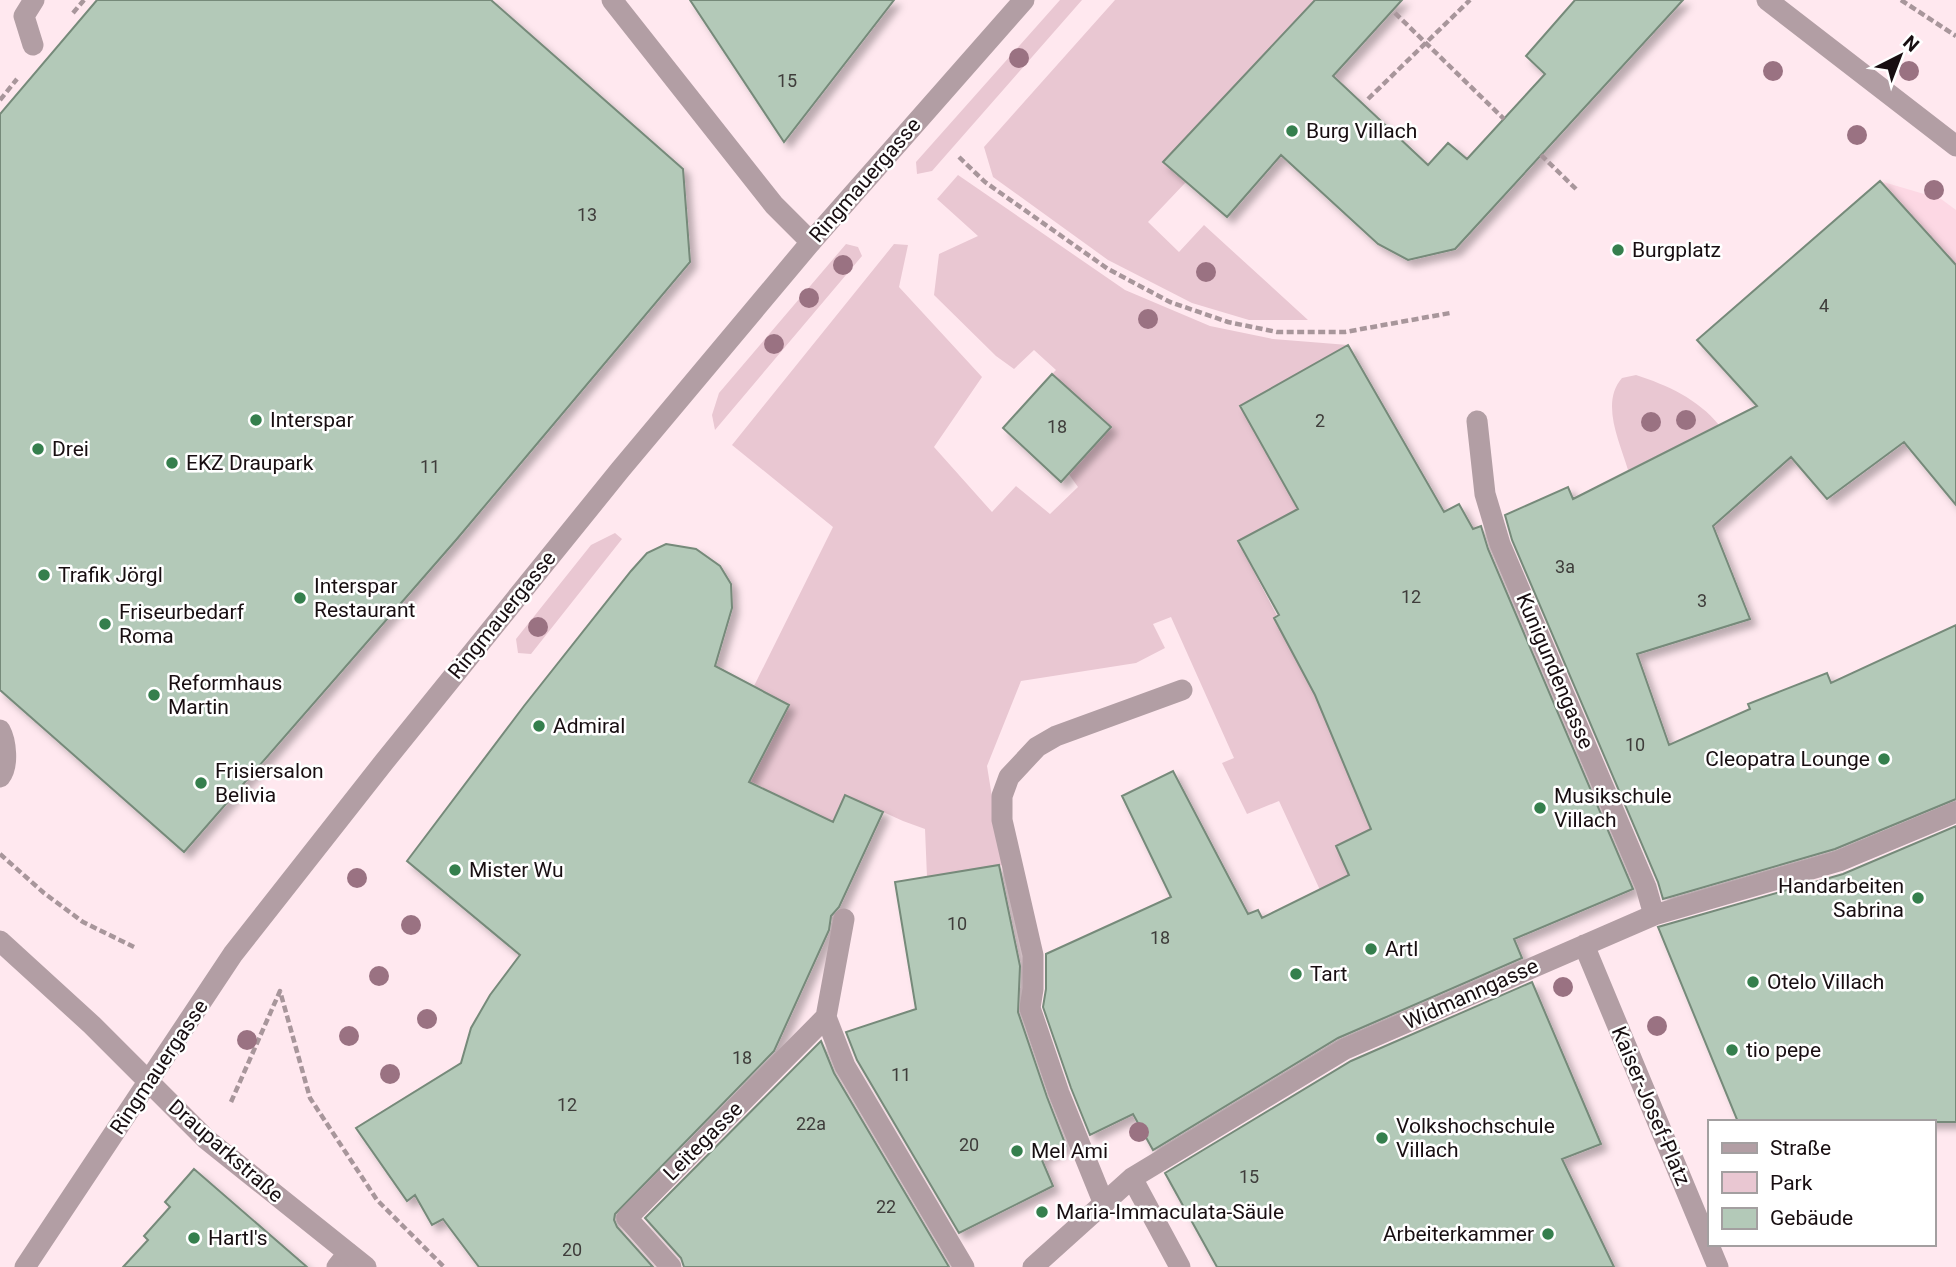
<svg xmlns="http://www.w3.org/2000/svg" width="1956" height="1267" viewBox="0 0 1956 1267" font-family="Roboto,sans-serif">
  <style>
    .built { fill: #fdd8e4 }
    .green { fill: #e9c7d2 }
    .building { fill: #b3c9b8; stroke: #768a7a; stroke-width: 2; filter: url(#shadow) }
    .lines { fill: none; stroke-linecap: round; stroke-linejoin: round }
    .path { stroke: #a8969b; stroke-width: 4.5; stroke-dasharray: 7 3.5; stroke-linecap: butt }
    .service { stroke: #b29ea4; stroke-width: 21 }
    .pedestrian { stroke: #b29ea4; stroke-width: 21 }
    .minor { stroke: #b29ea4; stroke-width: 21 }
    .tree { fill: #9a7282 }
    .poi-dot { fill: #357f4d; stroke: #fff; stroke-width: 2.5 }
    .labels { text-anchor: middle; stroke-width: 5; stroke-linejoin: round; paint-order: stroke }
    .number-label { font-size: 18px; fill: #3f3d3b }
    .poi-label { font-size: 21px; fill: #180e11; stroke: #fff; text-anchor: start }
    .street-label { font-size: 21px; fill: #180e11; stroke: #fff }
  </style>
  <defs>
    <filter id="shadow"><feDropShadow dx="6" dy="6" stdDeviation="3.5" flood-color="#0004"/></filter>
  </defs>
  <rect width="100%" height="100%" fill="#ffe8ef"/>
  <path class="built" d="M1880 181 1941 199 1956 210V265Z"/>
  <path class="green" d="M1060 0H1082L932 171 917 174 916 162Z
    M1115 0H1315L1163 162 1186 182 1148 222 1179 252 1204 225 1308 320H1249L1192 303 1108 260 993 177 984 147Z
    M958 175 1125 290 1210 326 1273 339 1348 345 1240 406 1265 452 1284 442 1315 500 1238 541 1277 616 1274 618 1316 696 1371 829 1336 846 1349 876 1320 890 1279 801 1247 814 1222 763 1234 758 1171 617 1153 624 1165 648 1136 663 1021 681 987 766 1003 865 927 877 925 829 903 821 846 795 833 822 749 781 789 705 754 686 833 527 732 445 894 244 908 245 899 287 982 377 934 447 992 512 1016 486 1050 514 1078 487 1068 473 1111 427 1052 374 1056 370 1034 350 1014 369 996 356 934 295 939 254 978 236 937 199Z
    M846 244 858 247 862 256 715 430 712 415 719 393Z
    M1636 375C1667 385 1698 399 1719 425L1628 470C1620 442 1600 403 1622 378Z
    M615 533 622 539 531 654 518 653 516 639 591 545Z"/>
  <path class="building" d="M97 0H491L683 169 690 262 456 540 184 852 0 690V114Z
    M690 0H894L784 142Z
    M1315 0H1402L1333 76 1428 165 1448 143 1467 159 1545 74 1526 56 1575 0H1683L1455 249 1408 260 1378 244 1281 155 1227 217 1163 162Z
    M1880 181 1956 265V505L1904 442 1827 499 1791 457 1713 526 1750 619 1637 654 1669 745 1750 709 1748 704 1827 673 1831 683 1956 625V799L1835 849 1663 899 1658 882 1512 540 1505 515 1568 487 1573 499 1757 406 1697 340Z
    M1348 345 1444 512 1459 504 1473 529 1481 526 1488 549 1633 889 1514 939 1522 958 1338 1038 1153 1150 1133 1114 1090 1135 1071 1088 1043 1007 1046 989V954L1171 897 1122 796 1173 771 1248 914 1258 910 1262 918 1349 875 1336 846 1371 829 1315 695 1274 618 1279 615 1238 541 1298 509 1240 406Z
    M1052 374 1111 427 1061 482 1003 428Z
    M666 544 696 549 720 566 731 584 732 608 715 666 789 705 749 782 833 822 845 795 883 812 839 907 831 916 829 930 774 1051 615 1214 614 1220 617 1227 653 1267H479L443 1219 432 1225 415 1195 407 1201 356 1128 461 1063 471 1028 490 995 520 955 407 861 524 706 631 571 647 553Z
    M1956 826V1122H1738L1658 927 1843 874Z
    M999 865 1020 966 1018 1012 1047 1097 1066 1146 1041 1158 1053 1186 959 1233 857 1060 846 1032 916 1009 895 882Z
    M1532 982 1601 1144 1562 1159 1614 1267H1217L1165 1173 1351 1061Z
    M821 1041 834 1073 949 1267H684L681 1258 645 1218Z
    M194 1169 307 1267H123L148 1240 144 1236 170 1207 165 1202Z"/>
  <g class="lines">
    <path class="path" d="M1901 0 1956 36
      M73 13 84 0
      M1395 13 1504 119
      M1368 99 1470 0
      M0 100 17 79
      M1541 155 1576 189
      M959 157 985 182 1108 269 1170 302 1228 322 1277 332H1345L1450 313
      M0 854 44 893 83 922 134 947
      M231 1102 280 991 310 1098 377 1200 444 1267"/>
    <path class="service" d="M612 0 774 205 811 242
      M33 45 24 16 34 0
      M0 730C6 741 9 766 0 777
      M1104 1204 1059 1093 1030 1008 1033 989V955L1002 820V796L1009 777 1037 747 1056 736 1182 690
      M337 1267 348 1253"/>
    <path class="pedestrian" d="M1477 421 1485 494 1500 544 1646 887 1654 915
      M844 919 826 1017 845 1066 964 1267
      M1584 945 1718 1267
      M1132 1178 1180 1267
      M671 1267 627 1218 826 1017
      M1033 1267 1132 1178 1345 1049 1654 915 1839 861 1956 812"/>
    <path class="minor" d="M1767 0 1956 146
      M0 941 92 1025 206 1139 366 1267
      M25 1267 233 954 384 762 620 470 811 242 1024 0"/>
  </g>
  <g class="tree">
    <circle cx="1019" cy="58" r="10"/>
    <circle cx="1773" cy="71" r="10"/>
    <circle cx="1909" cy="71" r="10"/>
    <circle cx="1857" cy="135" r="10"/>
    <circle cx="1934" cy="190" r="10"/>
    <circle cx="843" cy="265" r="10"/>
    <circle cx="1206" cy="272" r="10"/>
    <circle cx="809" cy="298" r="10"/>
    <circle cx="1148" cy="319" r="10"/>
    <circle cx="774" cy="344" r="10"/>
    <circle cx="1686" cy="420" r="10"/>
    <circle cx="1651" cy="422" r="10"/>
    <circle cx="538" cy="627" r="10"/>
    <circle cx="357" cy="878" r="10"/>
    <circle cx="411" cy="925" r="10"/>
    <circle cx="379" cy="976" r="10"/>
    <circle cx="1563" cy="987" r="10"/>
    <circle cx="427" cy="1019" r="10"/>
    <circle cx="1657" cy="1026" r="10"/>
    <circle cx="349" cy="1036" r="10"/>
    <circle cx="247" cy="1040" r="10"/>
    <circle cx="390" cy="1074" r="10"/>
    <circle cx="1139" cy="1132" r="10"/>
  </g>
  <g class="poi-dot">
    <circle cx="1292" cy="131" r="7"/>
    <circle cx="1618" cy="250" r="7"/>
    <circle cx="256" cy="420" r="7"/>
    <circle cx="38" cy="449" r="7"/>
    <circle cx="172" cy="463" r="7"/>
    <circle cx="44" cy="575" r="7"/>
    <circle cx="300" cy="598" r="7"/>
    <circle cx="105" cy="624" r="7"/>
    <circle cx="154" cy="695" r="7"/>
    <circle cx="539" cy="726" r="7"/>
    <circle cx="1884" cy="759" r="7"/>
    <circle cx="201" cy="783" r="7"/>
    <circle cx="1540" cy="808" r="7"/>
    <circle cx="455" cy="870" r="7"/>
    <circle cx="1918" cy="898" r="7"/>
    <circle cx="1371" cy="949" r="7"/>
    <circle cx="1296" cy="974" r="7"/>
    <circle cx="1753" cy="982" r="7"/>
    <circle cx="1732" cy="1050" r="7"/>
    <circle cx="1382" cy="1138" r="7"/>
    <circle cx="1017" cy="1151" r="7"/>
    <circle cx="1042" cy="1212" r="7"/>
    <circle cx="1548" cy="1234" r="7"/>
    <circle cx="194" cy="1238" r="7"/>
  </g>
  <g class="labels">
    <g class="number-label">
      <text x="787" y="87">15</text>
      <text x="587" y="221">13</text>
      <text x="1824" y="312">4</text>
      <text x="1320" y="427">2</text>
      <text x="1057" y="433">18</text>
      <text x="430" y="473">11</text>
      <text x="1565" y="573">3a</text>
      <text x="1411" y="603">12</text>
      <text x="1702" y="607">3</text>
      <text x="1635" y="751">10</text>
      <text x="957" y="930">10</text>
      <text x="1160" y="944">18</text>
      <text x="742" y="1064">18</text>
      <text x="901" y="1081">11</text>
      <text x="567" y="1111">12</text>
      <text x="811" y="1130">22a</text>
      <text x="969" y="1151">20</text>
      <text x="1249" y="1183">15</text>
      <text x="886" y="1213">22</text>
      <text x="572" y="1256">20</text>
    </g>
    <g class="poi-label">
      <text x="1306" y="138">Burg Villach</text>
      <text x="1632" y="257">Burgplatz</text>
      <text x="270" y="427">Interspar</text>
      <text x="52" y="456">Drei</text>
      <text x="186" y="470">EKZ Draupark</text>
      <text x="58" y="582">Trafik Jörgl</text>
      <text x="314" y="593">Interspar<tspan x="314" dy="24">Restaurant</tspan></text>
      <text x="119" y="619">Friseurbedarf<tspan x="119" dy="24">Roma</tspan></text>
      <text x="168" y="690">Reformhaus<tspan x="168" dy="24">Martin</tspan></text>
      <text x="553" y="733">Admiral</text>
      <text x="1870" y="766" text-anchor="end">Cleopatra Lounge</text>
      <text x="215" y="778">Frisiersalon<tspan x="215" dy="24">Belivia</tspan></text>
      <text x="1554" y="803">Musikschule<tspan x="1554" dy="24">Villach</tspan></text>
      <text x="469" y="877">Mister Wu</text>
      <text x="1904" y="893" text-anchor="end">Handarbeiten<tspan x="1904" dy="24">Sabrina</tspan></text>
      <text x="1385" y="956">Artl</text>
      <text x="1310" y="981">Tart</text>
      <text x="1767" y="989">Otelo Villach</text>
      <text x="1746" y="1057">tio pepe</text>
      <text x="1396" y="1133">Volkshochschule<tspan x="1396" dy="24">Villach</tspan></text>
      <text x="1031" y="1158">Mel Ami</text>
      <text x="1056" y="1219">Maria-Immaculata-Säule</text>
      <text x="1534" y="1241" text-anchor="end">Arbeiterkammer</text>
      <text x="208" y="1245">Hartl's</text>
    </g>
    <g class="street-label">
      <text transform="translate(865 180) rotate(-49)" y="7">Ringmauergasse</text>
      <text transform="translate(502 615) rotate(-51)" y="7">Ringmauergasse</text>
      <text transform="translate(1555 671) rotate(67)" y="7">Kunigundengasse</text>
      <text transform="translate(1471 994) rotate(-24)" y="7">Widmanngasse</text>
      <text transform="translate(159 1067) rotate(-56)" y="7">Ringmauergasse</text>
      <text transform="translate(1651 1106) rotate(67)" y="7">Kaiser-Josef-Platz</text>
      <text transform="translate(703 1141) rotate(-45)" y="7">Leitegasse</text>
      <text transform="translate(226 1151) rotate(41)" y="7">Drauparkstraße</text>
    </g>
  </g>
  <rect x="1708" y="1120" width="228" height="126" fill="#ffffff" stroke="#a39fa0" stroke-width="2"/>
  <rect x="1722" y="1143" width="35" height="10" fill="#b29ea4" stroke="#a39fa0" stroke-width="2"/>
  <text x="1770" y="1155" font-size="21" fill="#180e11">Straße</text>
  <rect x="1722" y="1172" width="35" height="21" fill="#e9c7d2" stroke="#a39fa0" stroke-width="2"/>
  <text x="1770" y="1190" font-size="21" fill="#180e11">Park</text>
  <rect x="1722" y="1208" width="35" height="21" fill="#b3c9b8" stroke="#a39fa0" stroke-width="2"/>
  <text x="1770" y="1225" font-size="21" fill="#180e11">Gebäude</text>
  <g transform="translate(1900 56) rotate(42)" stroke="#ffffff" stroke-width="5" paint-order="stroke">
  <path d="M0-5L12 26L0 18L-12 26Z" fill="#180e11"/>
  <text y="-10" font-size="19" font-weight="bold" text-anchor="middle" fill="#180e11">N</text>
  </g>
</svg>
